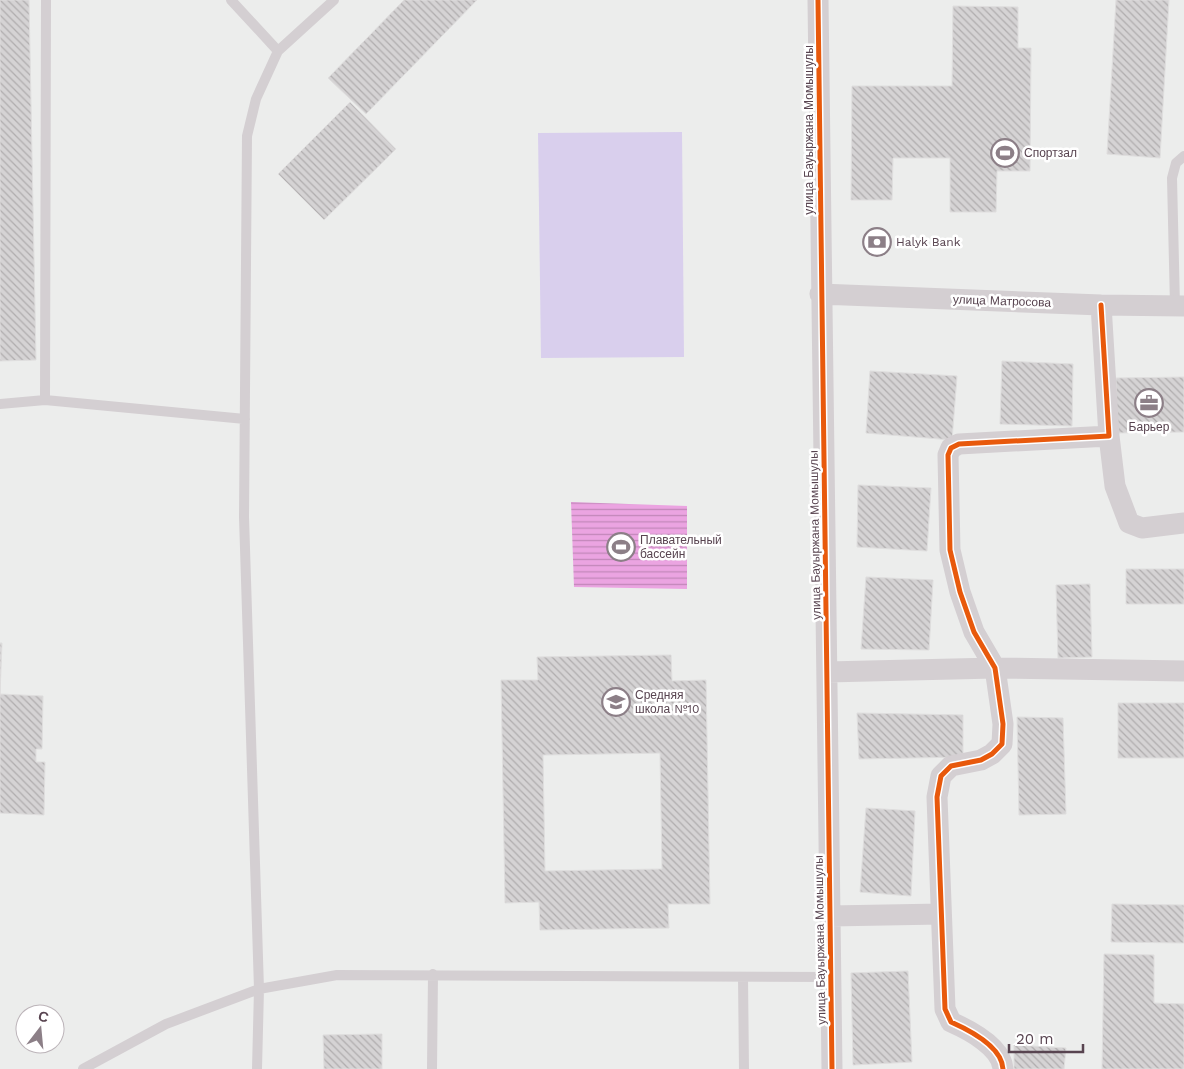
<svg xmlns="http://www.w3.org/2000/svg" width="1184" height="1069" viewBox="0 0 1184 1069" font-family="'Work Sans',sans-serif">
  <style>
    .pitch { fill: #d9cfed }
    .water { fill: url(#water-rules) }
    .building { fill: url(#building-back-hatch); stroke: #dfdede; fill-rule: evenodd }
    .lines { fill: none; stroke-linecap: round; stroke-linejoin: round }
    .service { stroke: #d4cfd2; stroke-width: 10 }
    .minor { stroke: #d4cfd2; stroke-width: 21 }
    .cycleway-casing { stroke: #fff; stroke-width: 8 }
    .cycleway { stroke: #e8590c; stroke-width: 5 }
    .labels { text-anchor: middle; stroke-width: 5; stroke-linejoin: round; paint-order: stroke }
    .street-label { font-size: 12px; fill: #584450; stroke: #fff }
    .poi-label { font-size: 12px; fill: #584450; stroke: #fff; text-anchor: start }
  </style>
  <defs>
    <pattern id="water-rules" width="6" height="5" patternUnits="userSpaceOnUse" patternTransform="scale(1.25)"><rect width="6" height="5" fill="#eba4e1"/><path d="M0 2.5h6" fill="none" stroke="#c187b9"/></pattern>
    <pattern id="building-back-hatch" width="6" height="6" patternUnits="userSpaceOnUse" patternTransform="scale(1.25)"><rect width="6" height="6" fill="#d5d3d4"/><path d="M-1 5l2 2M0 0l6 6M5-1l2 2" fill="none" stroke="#b0adae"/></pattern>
  </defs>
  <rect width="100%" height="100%" fill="#ecedec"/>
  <path class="pitch" d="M682 132 684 357 541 358 538 133Z"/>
  <path class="water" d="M571 502 687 506V589L574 587Z"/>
  <path class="building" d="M0 0H29L36 360 0 361Z
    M404 0H477L366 114 328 78Z
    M1116 0H1169L1160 158 1107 154Z
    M953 6 1018 7V48H1031L1030 171H997L996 212H950V158H893L892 200H851L852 86H952Z
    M350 102 396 149 324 220 278 174Z
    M1002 361 1073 364 1072 426 1000 424Z
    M870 371 957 376 952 440 866 433Z
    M1184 377V432L1117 433 1116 378Z
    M858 485 931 488 927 551 857 547Z
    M1126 569H1184V604H1126Z
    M866 577 933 580 929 650 861 649Z
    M1090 584 1092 657 1058 658 1056 585Z
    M0 643H2L0 694 43 696 42 749H36V762H45L44 815 0 813Z
    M671 655 672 681 706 680 710 904H668L669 928 540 930 539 902 505 903 501 680H538L537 657ZM660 753 662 869 545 871 543 755Z
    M1118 703H1184V758H1118Z
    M857 713 963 715V757L859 759Z
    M1017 717 1063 718 1066 814 1019 815Z
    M866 808 915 811 911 896 860 892Z
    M1112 904 1184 905V943L1111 942Z
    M1104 954 1154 955V1003L1184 1004V1069H1102Z
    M908 971 912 1062 853 1065 851 973Z
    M382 1034V1069H324L323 1035Z
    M1014 1045 1066 1048 1064 1069H1014Z"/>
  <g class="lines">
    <path class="service" d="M231 0 278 51
      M1175 306 1172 178 1176 163 1184 156
      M45 400 46 0
      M0 404 45 400 245 419
      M743 977 744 1069
      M83 1069 166 1024 259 989 337 975 831 977
      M257 1069 259 989 244 517 247 136 256 99 278 51 334 0
      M432 1069 433 974"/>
    <path class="minor" d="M818 0C821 356 829 713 832 1069
      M820 294 1101 305 1184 306
      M1109 436 1115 486 1129 523 1142 528 1184 523
      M827 672 995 668 1184 671
      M830 916 941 914
      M1003 1069C1002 1047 969 1030 951 1022L945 1009 937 797 941 776 951 766 981 760 992 754 1002 744 1003 724 995 668 974 632 960 592 950 550 948 455 951 448 959 444 1109 436 1101 305"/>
    <defs>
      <path id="cycleway" d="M818 0C821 356 829 713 832 1069
        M1003 1069C1002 1047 969 1030 951 1022L945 1009 937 797 941 776 951 766 981 760 992 754 1002 744 1003 724 995 668 974 632 960 592 950 550 948 455 951 448 959 444 1109 436 1101 305"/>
    </defs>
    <use href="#cycleway" class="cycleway-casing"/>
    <use href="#cycleway" class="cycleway"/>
  </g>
  <defs>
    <symbol id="stadium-ring" viewBox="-11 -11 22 22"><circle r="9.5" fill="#fff" stroke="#8c7f87" stroke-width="1.5"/><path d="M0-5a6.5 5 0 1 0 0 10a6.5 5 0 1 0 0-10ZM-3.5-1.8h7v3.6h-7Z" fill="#8c7f87"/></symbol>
    <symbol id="bank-ring" viewBox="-11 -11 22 22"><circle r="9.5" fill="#fff" stroke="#8c7f87" stroke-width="1.5"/><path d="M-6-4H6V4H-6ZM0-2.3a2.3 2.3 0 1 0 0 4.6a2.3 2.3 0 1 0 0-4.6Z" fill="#8c7f87"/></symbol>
    <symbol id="office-ring" viewBox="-11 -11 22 22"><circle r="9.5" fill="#fff" stroke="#8c7f87" stroke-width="1.5"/><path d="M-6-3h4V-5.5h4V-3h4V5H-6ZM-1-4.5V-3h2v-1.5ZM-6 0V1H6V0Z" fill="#8c7f87"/></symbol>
    <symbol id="school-ring" viewBox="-11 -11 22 22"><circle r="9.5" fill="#fff" stroke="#8c7f87" stroke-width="1.5"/><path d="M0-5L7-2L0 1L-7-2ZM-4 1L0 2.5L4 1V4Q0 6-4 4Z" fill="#8c7f87"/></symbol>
  </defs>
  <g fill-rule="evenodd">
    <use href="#stadium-ring" x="989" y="137" width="32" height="32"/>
    <use href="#bank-ring" x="861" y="226" width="32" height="32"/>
    <use href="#office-ring" x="1133" y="387" width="32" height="32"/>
    <use href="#stadium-ring" x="605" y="531" width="32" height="32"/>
    <use href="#school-ring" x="600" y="686" width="32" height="32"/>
  </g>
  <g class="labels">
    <g class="street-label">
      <text transform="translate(809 130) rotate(-90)" y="4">улица Бауыржана Момышулы</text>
      <text transform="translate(1002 301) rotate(2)" y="4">улица Матросова</text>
      <text transform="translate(815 535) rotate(-91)" y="4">улица Бауыржана Момышулы</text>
      <text transform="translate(820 940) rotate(-91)" y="4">улица Бауыржана Момышулы</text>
    </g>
    <g class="poi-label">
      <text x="1024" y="157">Спортзал</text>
      <text x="896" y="246">Halyk Bank</text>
      <text x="1149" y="431" text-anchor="middle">Барьер</text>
      <text x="640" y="544">Плавательный<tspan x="640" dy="14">бассейн</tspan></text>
      <text x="635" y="699">Средняя<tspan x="635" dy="14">школа №10</tspan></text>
    </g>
  </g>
  <g transform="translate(40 1029) rotate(16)"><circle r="24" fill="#ffffff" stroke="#bcb4b9"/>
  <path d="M0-4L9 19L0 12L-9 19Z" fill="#8c7f87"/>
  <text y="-8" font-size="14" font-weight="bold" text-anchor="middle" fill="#584450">С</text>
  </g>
  <path d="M1009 1044v8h74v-8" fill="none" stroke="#584450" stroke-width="2.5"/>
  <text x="1016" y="1044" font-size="15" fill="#584450" stroke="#ffffff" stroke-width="4" paint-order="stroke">20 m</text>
</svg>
